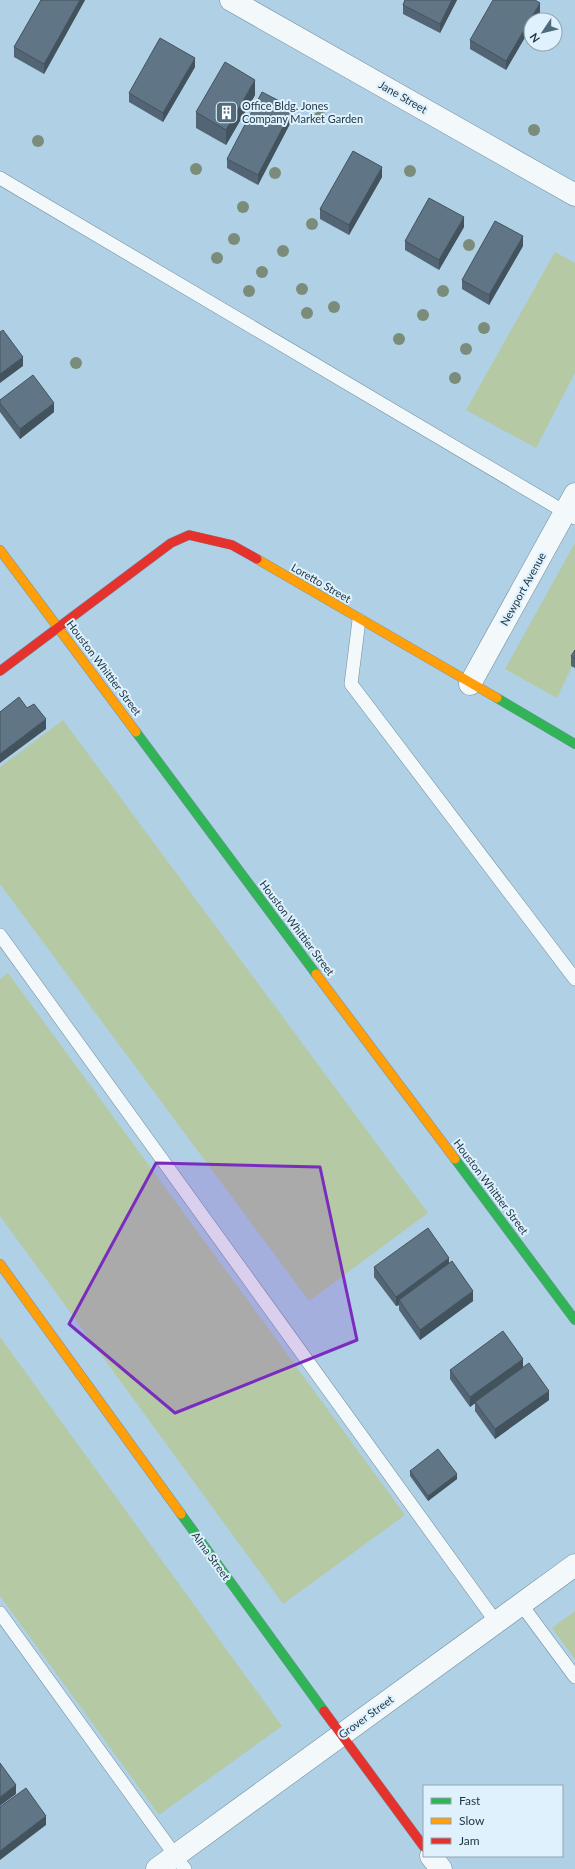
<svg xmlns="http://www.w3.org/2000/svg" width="575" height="1869" viewBox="0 0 575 1869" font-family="Lato,sans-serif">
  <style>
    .green { fill: #b5caa4 }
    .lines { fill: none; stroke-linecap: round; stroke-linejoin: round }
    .lane-casing { stroke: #728d9d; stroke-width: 14 }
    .street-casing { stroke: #728d9d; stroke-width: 23 }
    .fast-casing { stroke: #728d9d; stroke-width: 10 }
    .slow-casing { stroke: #728d9d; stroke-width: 10 }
    .jam-casing { stroke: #728d9d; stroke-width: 10 }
    .lane { stroke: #f3f8fb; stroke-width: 13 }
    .street { stroke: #f3f8fb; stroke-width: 22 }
    .fast { stroke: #30b455; stroke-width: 9 }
    .slow { stroke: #ff9f0a; stroke-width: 9 }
    .jam { stroke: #e5322d; stroke-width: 9 }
    .tree { fill: #7b8d7a }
    .wall { fill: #536574 }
    .shaded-wall { fill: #43535e }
    .building { fill: #607687; stroke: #43535e }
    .marked { fill: #7b2cbf; fill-opacity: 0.2; stroke: #7b2cbf; stroke-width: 3; stroke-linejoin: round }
    .labels { text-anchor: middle; stroke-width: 4; stroke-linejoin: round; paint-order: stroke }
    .street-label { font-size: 11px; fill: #1c3544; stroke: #dff1fc }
    .poi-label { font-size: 11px; fill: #1c3544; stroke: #dff1fc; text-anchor: start }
  </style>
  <rect width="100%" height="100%" fill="#afd0e5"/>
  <path class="green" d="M555 252 575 263V373L536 448 466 410Z
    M575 543V660L557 698 505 669Z
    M63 720 428 1213 309 1301 0 884V767Z
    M8 973 405 1515 283 1604 0 1216V979Z
    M0 1337 282 1726 159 1815 0 1596Z
    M575 1611V1659L552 1628Z"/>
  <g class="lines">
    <defs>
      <path id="lane" d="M0 178 575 518
        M359 620 351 684 575 979
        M0 935 496 1622
        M521 1604 575 1677
        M0 1613 185 1869"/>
      <path id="street" d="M231 0 575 195
        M470 684 575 494
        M431 1856 441 1869
        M157 1869 575 1565"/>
      <path id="fast" d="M497 698 575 744
        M136 732 316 974
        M455 1159 575 1320
        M181 1514 324 1711"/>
      <path id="slow" d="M0 550 136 732
        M257 559 497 698
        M316 974 455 1159
        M0 1264 181 1514"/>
      <path id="jam" d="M0 671 171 543 189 535 232 545 257 559
        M324 1711 424 1847"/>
    </defs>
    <use href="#lane" class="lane-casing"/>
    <use href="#street" class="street-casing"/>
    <use href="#fast" class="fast-casing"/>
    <use href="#slow" class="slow-casing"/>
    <use href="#jam" class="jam-casing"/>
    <use href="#lane" class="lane"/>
    <use href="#street" class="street"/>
    <use href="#fast" class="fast"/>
    <use href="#slow" class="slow"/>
    <use href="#jam" class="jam"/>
  </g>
  <g class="tree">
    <circle cx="320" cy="117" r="6"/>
    <circle cx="534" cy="130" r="6"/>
    <circle cx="38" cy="141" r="6"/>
    <circle cx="196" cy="169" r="6"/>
    <circle cx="410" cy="171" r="6"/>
    <circle cx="275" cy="173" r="6"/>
    <circle cx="243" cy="207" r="6"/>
    <circle cx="312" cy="224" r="6"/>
    <circle cx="234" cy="239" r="6"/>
    <circle cx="469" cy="245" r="6"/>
    <circle cx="283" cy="251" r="6"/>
    <circle cx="217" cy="258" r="6"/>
    <circle cx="262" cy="272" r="6"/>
    <circle cx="302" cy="289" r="6"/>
    <circle cx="249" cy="291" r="6"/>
    <circle cx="443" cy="291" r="6"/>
    <circle cx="334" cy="307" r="6"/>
    <circle cx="307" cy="313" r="6"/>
    <circle cx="423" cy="315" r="6"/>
    <circle cx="484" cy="328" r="6"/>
    <circle cx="399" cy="339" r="6"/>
    <circle cx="466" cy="349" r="6"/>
    <circle cx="76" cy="363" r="6"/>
    <circle cx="455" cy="378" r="6"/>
  </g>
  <path class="wall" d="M41 0H85L44 74 14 57V47Z
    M405 0H457L440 33 403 14V5Z
    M540 12 535 20H531V27L506 70 470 49V40Z
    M195 67 163 122 129 102V93Z
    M255 95 226 145 196 128V112Z
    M293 118 258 185 227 168V159Z
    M382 177 349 235 320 219V209Z
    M464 227 439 270 405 250V241Z
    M523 246 489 305 462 289V280Z
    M0 400 54 412 20 439 0 412Z
    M575 650V668L571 666V656Z
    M449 1263 473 1301 420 1340 399 1310V1305L396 1306 374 1277V1267Z
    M523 1368 549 1400 495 1439 475 1411V1403L470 1407 450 1379V1370Z
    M410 1471 457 1479 428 1501 410 1476Z"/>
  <path class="shaded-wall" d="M80 0H85L44 74V64Z
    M452 0H457L440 33V24Z
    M540 3V12L535 20H531V27L506 70V61Z
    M195 58V67L163 122V113Z
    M255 80V95L226 145V130Z
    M293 108V118L258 185V175Z
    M382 167V177L349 235V225Z
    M464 217V227L439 270V260Z
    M523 236V246L489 305V295Z
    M23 357V366L0 383V374Z
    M54 403V412L20 439V429Z
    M46 719V729L0 763V754Z
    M449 1258V1267L399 1300V1305L396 1306V1297Z
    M473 1291V1301L420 1340V1330Z
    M523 1359V1368L470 1407V1397Z
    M549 1391V1400L495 1439V1429Z
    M457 1474V1479L428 1501V1496Z
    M16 1785V1794L0 1806V1797Z
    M46 1816V1825L0 1860V1851Z"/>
  <path class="building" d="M41 0H80L44 64 14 47Z
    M405 0H452L440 24 403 5Z
    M493 0H535L540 3 506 61 470 40Z
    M160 38 195 58 163 113 129 93Z
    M225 62 255 80 226 130 196 112Z
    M262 92 293 108 258 175 227 159Z
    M353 151 382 167 349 225 320 209Z
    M429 198 464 217 439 260 405 241Z
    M495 221 523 236 489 295 462 280Z
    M3 330 23 357 0 374V332Z
    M33 375 54 403 20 429 0 403V400Z
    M575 650V659L571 656Z
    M19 697 27 708 34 704 46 719 0 754V712Z
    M428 1228 449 1258 396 1297 374 1267Z
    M452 1261 473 1291 420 1330 399 1300Z
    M503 1331 523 1359 470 1397 450 1370Z
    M529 1363 549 1391 495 1429 475 1402Z
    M438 1449 457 1474 428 1496 410 1471Z
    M0 1763 16 1785 0 1797Z
    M26 1788 46 1816 0 1851V1807Z"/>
  <path class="marked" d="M156 1163 320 1167 357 1340 175 1413 69 1324Z"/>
  <defs>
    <symbol id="building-square" viewBox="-11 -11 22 22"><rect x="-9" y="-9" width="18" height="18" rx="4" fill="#4f6b7c" stroke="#dff1fc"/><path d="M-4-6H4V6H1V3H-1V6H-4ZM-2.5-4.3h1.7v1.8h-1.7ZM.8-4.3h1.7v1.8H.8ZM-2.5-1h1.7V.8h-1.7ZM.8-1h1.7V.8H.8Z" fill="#fff"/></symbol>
  </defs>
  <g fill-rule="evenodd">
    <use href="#building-square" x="214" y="100" width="25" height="25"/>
  </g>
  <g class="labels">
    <g class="street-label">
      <text transform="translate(403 97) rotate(30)" y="4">Jane Street</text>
      <text transform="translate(321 583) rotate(30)" y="4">Loretto Street</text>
      <text transform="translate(523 589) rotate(-61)" y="4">Newport Avenue</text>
      <text transform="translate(104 668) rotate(53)" y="4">Houston Whittier Street</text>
      <text transform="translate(297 928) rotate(53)" y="4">Houston Whittier Street</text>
      <text transform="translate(491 1187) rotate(53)" y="4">Houston Whittier Street</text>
      <text transform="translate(211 1556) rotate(54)" y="4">Alma Street</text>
      <text transform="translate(366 1717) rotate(-36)" y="4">Grover Street</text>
    </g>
    <g class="poi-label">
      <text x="242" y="110">Office Bldg. Jones<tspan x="242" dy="13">Company Market Garden</tspan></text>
    </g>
  </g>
  <rect x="423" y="1785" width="140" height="72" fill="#dff1fc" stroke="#91a6b2"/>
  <rect x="431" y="1798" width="20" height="6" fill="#30b455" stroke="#91a6b2"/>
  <text x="459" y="1805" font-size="12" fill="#1c3544">Fast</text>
  <rect x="431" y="1818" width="20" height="6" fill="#ff9f0a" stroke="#91a6b2"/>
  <text x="459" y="1825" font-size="12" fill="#1c3544">Slow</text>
  <rect x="431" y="1838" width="20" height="6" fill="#e5322d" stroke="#91a6b2"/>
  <text x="459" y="1845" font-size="12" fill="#1c3544">Jam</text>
  <g transform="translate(543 32) rotate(235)"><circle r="19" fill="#dff1fc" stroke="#91a6b2"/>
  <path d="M0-3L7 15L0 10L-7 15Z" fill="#4f6b7c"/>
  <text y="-6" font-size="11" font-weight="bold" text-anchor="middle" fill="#1c3544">N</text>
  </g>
</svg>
